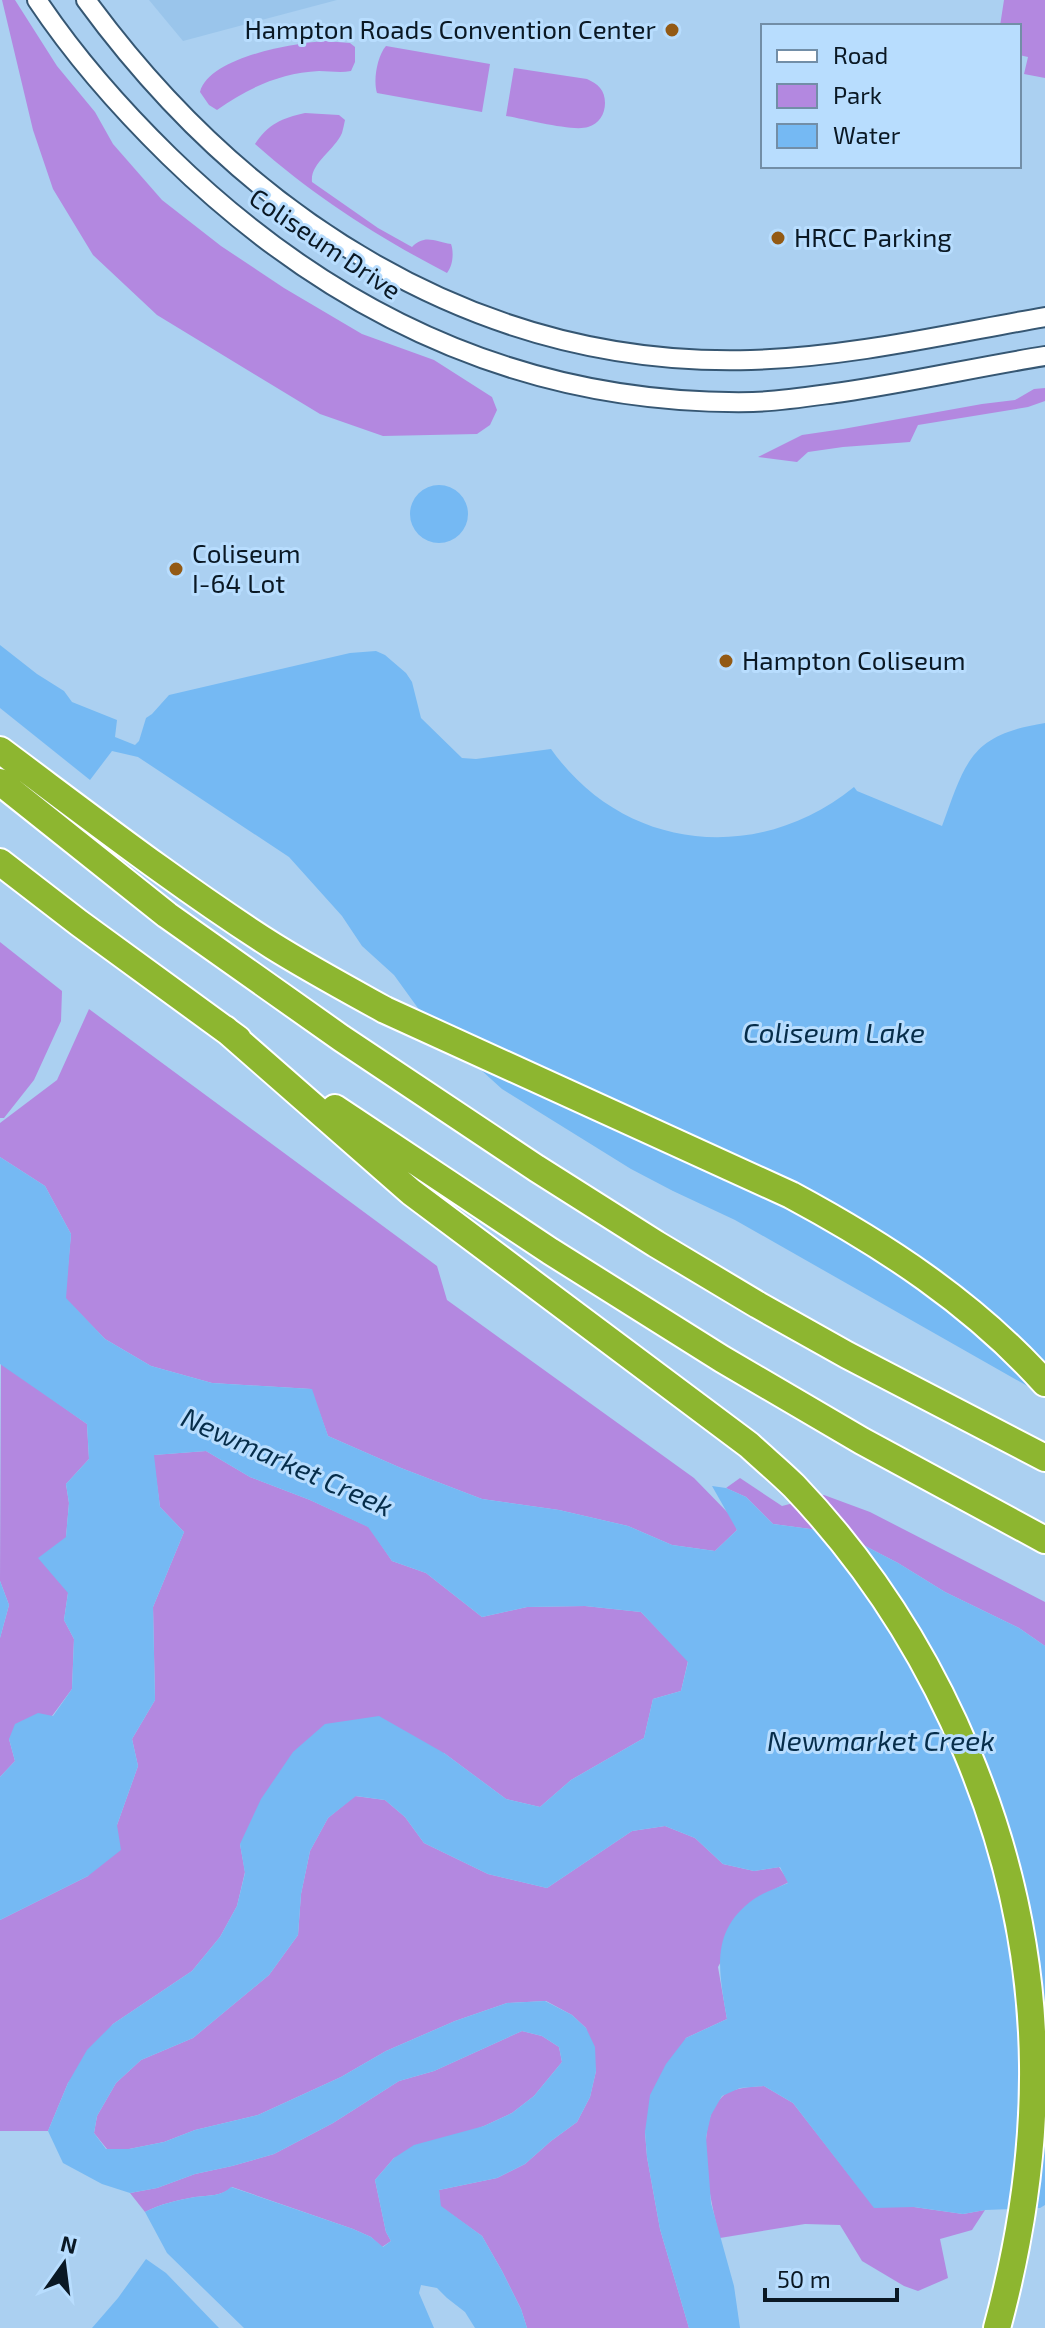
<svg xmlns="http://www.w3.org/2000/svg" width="1045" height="2328" viewBox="0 0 1045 2328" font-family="'Exo 2',sans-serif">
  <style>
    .built { fill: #9ac5eb }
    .green { fill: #b388e0 }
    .water { fill: #75b9f3 }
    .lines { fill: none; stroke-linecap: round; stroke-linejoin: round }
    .tertiary-casing { stroke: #365773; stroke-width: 22 }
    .motorway-casing { stroke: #fff; stroke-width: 30 }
    .tertiary { stroke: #fff; stroke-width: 18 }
    .motorway { stroke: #8db630; stroke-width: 26 }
    .poi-dot { fill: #935a15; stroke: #b8ddfe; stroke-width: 3 }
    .labels { text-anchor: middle; stroke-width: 6; stroke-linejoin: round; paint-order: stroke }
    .poi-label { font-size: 26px; fill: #0a1824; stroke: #b8ddfe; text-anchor: start }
    .street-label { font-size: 26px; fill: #0a1824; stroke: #b8ddfe }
    .water-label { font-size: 28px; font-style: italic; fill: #062d4a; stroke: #b8ddfe }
  </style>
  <rect width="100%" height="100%" fill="#abd0f1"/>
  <path class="built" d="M149 0H337L183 41Z"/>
  <path class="green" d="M2 0H15L57 66 95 112 113 144 162 200 221 246 284 288 362 334 434 360 492 397 497 410 490 425 477 434 383 436 320 414 157 315 93 255 53 189 33 130Z
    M1004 0H1045V78L1024 74 1028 57 1019 55V26H1000Z
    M325 41 350 43 355 47V62L351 71C340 73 330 71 319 71 280 73 248 88 217 110L209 105 200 92C209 57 294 43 325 41Z
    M386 46 490 64 482 112 377 93C373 81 377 56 386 46Z
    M514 68 587 79C598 84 605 90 605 103 605 114 599 124 588 127 573 132 524 119 506 116Z
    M305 113 339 115 345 120C344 125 343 129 342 133 334 151 310 163 312 182L378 228 412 247C424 234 435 241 451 244 454 252 453 266 447 273 376 236 315 197 255 144 268 124 282 118 305 113Z
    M1045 388V401L1028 407 918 425 910 442 843 447 808 452 797 462 758 457 802 435 843 429 982 404 1015 400 1034 389Z
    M0 942 62 991 61 1021 34 1080 4 1118H0Z
    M89 1009 437 1266 447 1300 694 1478 732 1517 737 1530 715 1551 672 1545 628 1526 559 1510 482 1499 401 1468 328 1436 311 1389 212 1383 151 1366 105 1339 65 1298 71 1234 45 1186 0 1157V1123L57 1080Z
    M1 1363 87 1424 89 1459 66 1484 69 1503 66 1537 68 1593 64 1620 74 1639 72 1689 52 1716 9 1739 15 1761 0 1777V1638L9 1605 0 1581Z
    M206 1451 250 1477 310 1500 369 1527 392 1561 426 1573 482 1617 527 1607 585 1606 641 1612 688 1661 681 1691 653 1699 644 1738 571 1780 540 1807 506 1799 444 1753 240 1844 245 1872 237 1906 220 1937 192 1971 113 2024 68 2083 48 2131H0V1920L88 1876 117 1825 138 1766 132 1739 155 1700 153 1607 184 1532 160 1507 153 1455Z
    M740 1478 782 1506 824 1495 870 1512 1045 1602V1646L1019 1628 945 1592 898 1563 840 1533 773 1524 746 1497 726 1488Z
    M355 1796 385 1800 405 1817 424 1843 488 1874 547 1888 632 1831 665 1826 695 1838 723 1864 754 1871 779 1867 789 1882 755 1899 718 1967 727 2019 686 2038 645 2132 647 2157 660 2229 689 2328H527L521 2309 502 2271 482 2236 440 2206 439 2190 497 2178 525 2164 551 2141 577 2122 590 2097 596 2071 586 2028 572 2015 546 2001 507 2003 455 2021 386 2051 341 2077 258 2115 195 2130 164 2142 129 2149H107L94 2133 97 2116 116 2083 141 2060 193 2038 269 1975 298 1935 301 1894 310 1851 328 1818Z
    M522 2031 542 2036 559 2047 562 2062 534 2096 512 2113 484 2126 394 2158 375 2180 386 2232 391 2241 382 2247 371 2237 353 2229 232 2187C220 2197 210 2195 195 2197 178 2200 160 2204 145 2212L130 2193 157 2188 195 2174 232 2166 274 2154 333 2123 399 2081 434 2071Z
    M764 2086 793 2103 874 2207H914L963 2214 985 2210 972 2230 940 2239 948 2278 918 2291 904 2286 862 2261 840 2225 805 2224 720 2238C711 2204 692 2125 722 2097 732 2087 751 2087 764 2086Z"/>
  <path class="water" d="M410 514a29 29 0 1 1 58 0a29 29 0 1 1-58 0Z
    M0 645 37 674 64 691 72 702 117 720 115 737 135 745 139 741 146 718 152 714 169 695 350 653 376 651 385 655 406 673 412 682 421 718 462 758 476 759 551 749C624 852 758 865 854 787L857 791 942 826C966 761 970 735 1045 723V1396L735 1220 673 1191 631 1169 502 1089 428 1022 394 975 362 946 342 916 289 857 138 757 112 751 90 780 0 708Z
    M0 1157 45 1186 71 1234 66 1298 105 1339 151 1366 212 1383 312 1389 328 1436 401 1468 482 1499 559 1510 628 1526 672 1545 715 1551 737 1530 712 1486 726 1488 746 1497 773 1524 840 1533 898 1563 945 1592 1019 1628 1045 1646V2205L1040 2208 985 2210 963 2214 914 2207 874 2208 793 2103 764 2086 740 2088 722 2096 711 2115 706 2137 711 2203 734 2286 740 2328H689L660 2229 647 2157 645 2132 650 2095 666 2064 686 2038 727 2019C719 1972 709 1931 754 1899 764 1892 777 1888 788 1883L780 1867 754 1871 723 1864 695 1838 665 1826 632 1831 547 1888 488 1874 424 1843 405 1817 385 1800 356 1796 328 1818 310 1851 301 1894 298 1935 269 1975 193 2038 141 2060 116 2083 97 2116 94 2133 106 2149H129L164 2142 195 2130 258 2115 341 2077 386 2051 455 2021 507 2003 545 2001 572 2015 586 2028 595 2047 596 2071 590 2097 577 2122 551 2141 525 2164 497 2178 439 2190 441 2206 482 2236 502 2271 521 2309 527 2328H475L465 2312 447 2298 437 2288 421 2285 419 2293 434 2328H244L167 2253 145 2212C160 2204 178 2200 195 2197 210 2195 220 2197 231 2187L353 2229 371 2237 383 2247 391 2241 386 2232 375 2180 394 2158 414 2145 484 2126 512 2113 534 2096 562 2062 559 2047 542 2036 522 2031 434 2071 399 2081 333 2123 274 2154 232 2166 195 2174 157 2188 130 2193 102 2184 63 2163 48 2131 68 2083 87 2050 113 2024 192 1971 220 1937 237 1906 245 1873 240 1844 261 1799 293 1752 325 1724 379 1716 444 1753 506 1799 540 1807 571 1780 644 1738 653 1699 681 1691 688 1662 641 1612 585 1606 527 1607 482 1617 426 1573 392 1561 368 1527 310 1500 250 1477 206 1451 154 1455 160 1507 184 1532 153 1607 155 1700 132 1739 138 1766 117 1825 121 1850 88 1876 0 1920V1777L15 1761 9 1739 15 1724 38 1713 53 1716 72 1689 74 1639 64 1620 68 1593 38 1558 66 1537 69 1503 66 1484 89 1459 87 1424 0 1364Z
    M0 1581 9 1605 0 1638Z
    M146 2259 166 2273 219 2328H92L118 2298Z"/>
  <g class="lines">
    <defs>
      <path id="tertiary" d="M37 0C75 57 120 108 169 156 331 314 524 406 753 402 783 401 813 396 843 392 911 382 977 367 1045 356
        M86 0C244 216 476 368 751 360 850 357 948 334 1045 317"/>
      <path id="motorway" d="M0 750C90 817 179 886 273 946 310 969 347 989 385 1010L791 1195C884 1245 973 1303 1045 1383
        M0 782 167 915 341 1038 536 1168 656 1244 758 1305 847 1355 1045 1458
        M0 862 79 923 238 1039
        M225 1029 411 1192 749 1445C764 1459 780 1472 794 1486 940 1639 1031 1853 1033 2065 1034 2153 1020 2243 997 2328
        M335 1108 550 1251 722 1359 862 1441 1045 1540"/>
    </defs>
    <use href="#tertiary" class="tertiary-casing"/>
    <use href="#motorway" class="motorway-casing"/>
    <use href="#tertiary" class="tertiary"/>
    <use href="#motorway" class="motorway"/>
  </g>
  <g class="poi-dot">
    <circle cx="672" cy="30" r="8"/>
    <circle cx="778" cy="238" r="8"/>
    <circle cx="176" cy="569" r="8"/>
    <circle cx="726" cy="661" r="8"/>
  </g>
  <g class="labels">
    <g class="poi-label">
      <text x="656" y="39" text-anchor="end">Hampton Roads Convention Center</text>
      <text x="794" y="247">HRCC Parking</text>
      <text x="192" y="563">Coliseum<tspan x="192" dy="30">I-64 Lot</tspan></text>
      <text x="742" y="670">Hampton Coliseum</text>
    </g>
    <g class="street-label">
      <text transform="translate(325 244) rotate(34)" y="9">Coliseum Drive</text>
    </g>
    <g class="water-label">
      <text x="834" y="1043">Coliseum Lake</text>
      <text transform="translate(287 1462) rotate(24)" y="10">Newmarket Creek</text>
      <text x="881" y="1751">Newmarket Creek</text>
    </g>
  </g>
  <rect x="761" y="24" width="260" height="144" fill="#b8ddfe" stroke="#728ea7" stroke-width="2"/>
  <rect x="777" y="50" width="40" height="12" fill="#ffffff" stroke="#728ea7" stroke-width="2"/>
  <text x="833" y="64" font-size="24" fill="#0a1824">Road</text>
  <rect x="777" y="84" width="40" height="24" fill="#b388e0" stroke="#728ea7" stroke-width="2"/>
  <text x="833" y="104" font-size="24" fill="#0a1824">Park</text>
  <rect x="777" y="124" width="40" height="24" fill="#75b9f3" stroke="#728ea7" stroke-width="2"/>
  <text x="833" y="144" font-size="24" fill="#0a1824">Water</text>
  <g transform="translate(64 2264) rotate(14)" stroke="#b8ddfe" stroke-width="6" paint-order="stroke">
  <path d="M0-6L14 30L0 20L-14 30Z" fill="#0a1824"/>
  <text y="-12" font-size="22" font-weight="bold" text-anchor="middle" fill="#0a1824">N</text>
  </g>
  <path d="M765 2288v12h132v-12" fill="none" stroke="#0a1824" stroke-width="4"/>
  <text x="777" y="2288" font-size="24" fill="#0a1824" stroke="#b8ddfe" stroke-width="6" paint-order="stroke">50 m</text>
</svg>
